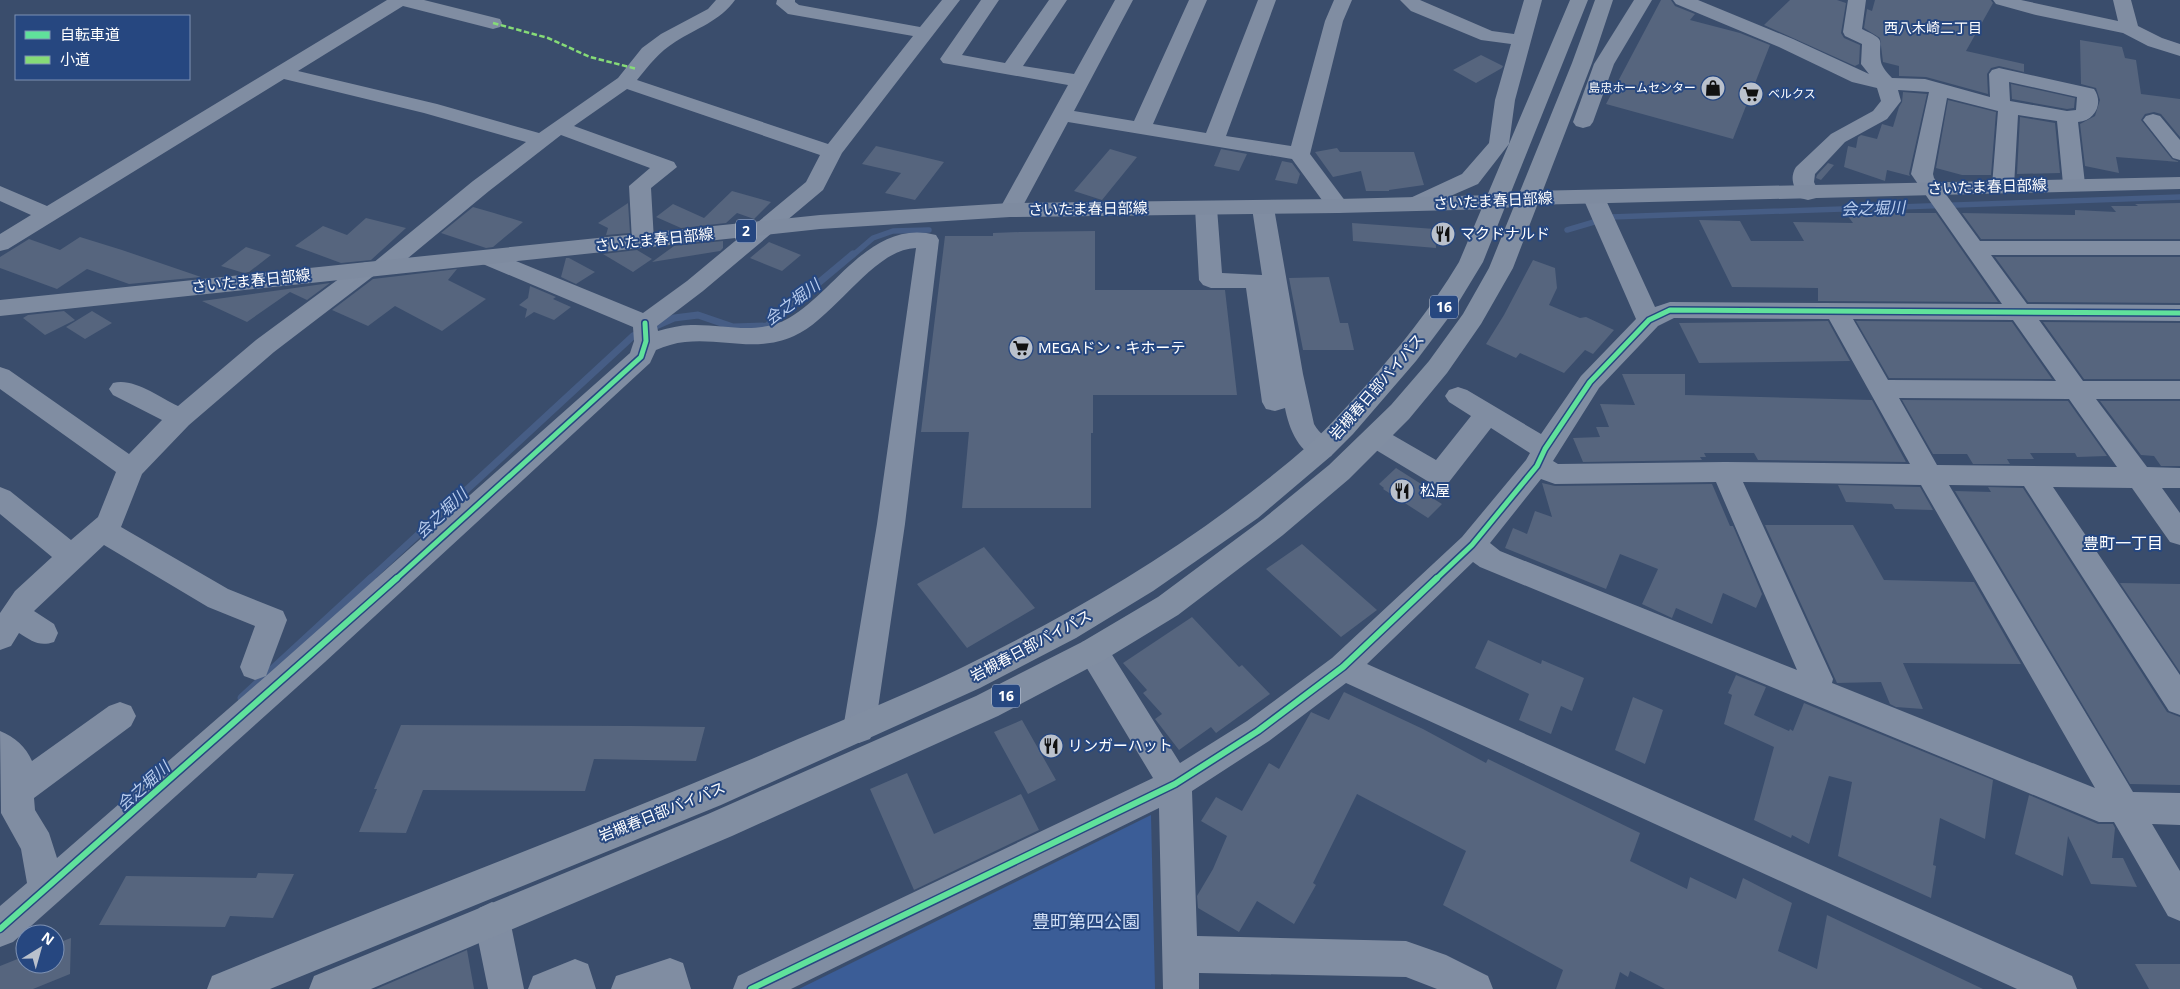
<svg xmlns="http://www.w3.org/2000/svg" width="2180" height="989" viewBox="0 0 2180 989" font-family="'Noto Sans','Noto Sans JP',sans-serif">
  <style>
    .green { fill: #3b5d97 }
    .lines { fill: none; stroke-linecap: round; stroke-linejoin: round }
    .stream-far2 { stroke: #465d85; stroke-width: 5.5 }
    .stream-far1 { stroke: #465d85; stroke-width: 7 }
    .stream { stroke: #465d85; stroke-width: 9 }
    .building { fill: #56657e }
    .minor { fill: #808da2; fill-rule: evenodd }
    .major { fill: #7e8ba0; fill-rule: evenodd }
    .highway { fill: #818ea2; fill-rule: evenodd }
    .quiet { stroke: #86db77; stroke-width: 2.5; stroke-dasharray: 5.5 2.5; stroke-linecap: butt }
    .cycleway-far1-casing { stroke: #264780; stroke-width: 8 }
    .cycleway-casing { stroke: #264780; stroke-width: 9 }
    .cycleway-far1 { stroke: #60e19b; stroke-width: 5 }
    .cycleway { stroke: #60e19b; stroke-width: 6 }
    .labels { text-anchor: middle; stroke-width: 4; stroke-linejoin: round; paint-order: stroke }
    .far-poi-label { font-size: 12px; fill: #fff; stroke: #264780; text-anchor: end }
    .far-neighbourhood-label { font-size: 14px; fill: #fff; stroke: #264780 }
    .shield { fill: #264780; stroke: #bec8d9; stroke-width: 1 }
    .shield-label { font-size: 14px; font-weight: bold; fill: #fff }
    .street-label { font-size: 15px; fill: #fff; stroke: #264780 }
    .poi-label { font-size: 15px; fill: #fff; stroke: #264780; text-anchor: start }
    .water-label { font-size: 16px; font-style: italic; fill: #b9cdee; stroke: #264780 }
    .neighbourhood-label { font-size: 16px; fill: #fff; stroke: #264780 }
    .near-park-label { font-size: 18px; fill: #d1dff5; stroke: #264780 }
  </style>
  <rect width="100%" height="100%" fill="#3a4d6c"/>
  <path class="green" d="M1151 815 1155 989H799Z"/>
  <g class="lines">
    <path class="stream-far2" d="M1567 230 1611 217 2180 197
      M852 256 873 238 893 231 929 230"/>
    <path class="stream-far1" d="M370 579 633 336 674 318 698 315 733 327 767 326 853 254"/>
    <path class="stream" d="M242 698 372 578"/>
  </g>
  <path class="building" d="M1661 0H1671L1675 6 1695 14 1690 20 1740 33 1770 45 1733 139 1606 104Z
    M1790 0H1837L1846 3 1841 33 1844 38 1860 45 1859 64 1855 66 1764 25Z
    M1875 0H1991L1993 3 1966 51 2024 64V72L1999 66 1991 68 1987 74 1988 94 1926 77 1899 76V66L1883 62 1880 38 1864 28 1867 9 1872 11Z
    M2080 40 2122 47 2125 58 2136 60 2141 94 2180 99V137L2161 114 2154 112 2145 114 2141 120 2172 159 2180 162 2116 157 2119 173 2085 166 2080 124 2095 116 2100 100 2096 88 2081 84Z
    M1481 55 1503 66 1502 68 1476 83 1453 70Z
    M2011 84 2075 98 2074 108 2067 109 2012 99Z
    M1903 92 1927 94 1909 174 1910 176 1887 170 1885 181 1844 167 1848 146 1856 148 1858 137 1861 135 1877 139 1882 124 1893 127 1899 107 1902 102Z
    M1948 100 1996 112 1991 175H1962L1936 168Z
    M2020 117 2055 123 2060 173 2017 174Z
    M876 146 915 155 944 162 915 200 885 193 901 173 862 164Z
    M1337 148 1340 152H1414L1424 185 1389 190V191H1366L1361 171 1333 177 1315 152Z
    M1110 149 1137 157 1102 200 1074 191Z
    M1221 149 1247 154 1239 171 1214 166Z
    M1282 161 1292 163 1300 174 1297 184 1275 180Z
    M1828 163 1834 165 1821 180 1816 178 1817 175Z
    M732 191 771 202 754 219 737 213 726 223 681 228 656 217 673 204 704 218Z
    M628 203 630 233 606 235 608 228 598 223Z
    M2180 203V239H1981L1962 213 2075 215V210L2116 212 2111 206H2138L2135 204Z
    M473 207 494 213 523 222 493 247 486 248 441 233Z
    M1883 213H1936L1998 302 1818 301V288L1732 287 1699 220 1740 221 1751 241H1804L1793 222 1853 223 1847 215 1885 216Z
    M366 218 406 228 371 260 341 263 295 246 323 226 347 235Z
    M1352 223 1435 229 1436 248 1353 241Z
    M1095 231V290H1225L1237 395H1093V433H1091V508H962L969 432H921L945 236H993V233L1020 232Z
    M80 237 122 250 201 277 129 284 87 269 57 289 0 268V257L29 239 60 250Z
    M723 241V248L720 251 652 262 674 246Z
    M769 242 801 255 782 271 750 258Z
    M246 247 271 255 249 272 244 273 221 266Z
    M637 250 652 259 633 272 603 254Z
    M1995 257H2180V303L2028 302Z
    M566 258H569L595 272 576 284 561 277Z
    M1533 260 1555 268 1557 288 1549 305 1580 318 1586 317 1614 330 1593 354 1585 350 1564 373 1520 353 1516 358 1486 344 1504 315Z
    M457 269 448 280 486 299 442 331 395 306 368 326 332 310 373 279Z
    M1329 277 1340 323H1348L1354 350H1303L1289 278Z
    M330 283 307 300 290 292 247 322 202 301Z
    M530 286 556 297 553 299 571 307 554 320 534 312 525 318 527 309 519 305 528 298Z
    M64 311 75 320 45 335 23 318 28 315Z
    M92 311 112 323 85 339 66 327Z
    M1828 321 1850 361 1699 363 1679 323Z
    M1856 321 2012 322 2052 379 1889 378Z
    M2043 322 2180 323V379H2084Z
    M1622 374H1685V395L1872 400 1906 462 1758 460 1754 453H1704L1706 457H1700L1702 460 1583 462 1573 438 1600 437 1596 427H1609L1600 404 1635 405Z
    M1902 400 2068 401 2107 456 2077 457 2075 453H2030L2034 459H2007L2010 464H1973L1967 454H1933Z
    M2100 401H2180V466H2161L2154 456 2141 455Z
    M1396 468 1429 489 1424 493 1442 504 1428 518 1383 489 1384 488 1379 484Z
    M1542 483 1555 486 1712 484 1730 526H1733L1762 594 1756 608 1723 593 1712 624 1676 608 1672 618 1642 604 1658 569 1620 554 1606 589 1505 548 1513 528 1527 534 1535 511 1552 517Z
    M1838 485 1920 487 1933 510 1895 509 1892 504 1846 502Z
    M1988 487 2023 488 2167 712 2180 717V785L2130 784 1955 491 1991 492Z
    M1765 525H1853L1884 580 1974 582 2021 664 1903 663 1923 709 1896 707 1890 704 1881 682 1837 683Z
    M1302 544 1377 610 1341 637 1266 569Z
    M984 547 1035 608 967 648 917 584Z
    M2120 583 2180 584V672Z
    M1192 617 1239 667 1242 665 1270 694 1216 733 1211 727 1179 750 1155 719 1162 714 1143 693 1147 690 1123 663Z
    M1488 640 1541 664 1542 660 1584 678 1572 711 1561 706 1551 734 1519 720 1529 694 1475 668Z
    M1736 675 1766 687 1754 715 1789 731 1790 729 1793 731 1804 703 1993 780 1985 839 1940 818 1933 865 1936 866 1931 898 1838 856 1852 782 1829 776 1809 844 1792 835 1791 838 1754 820 1774 747 1724 724 1732 695 1728 693Z
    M1344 692 1423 729 1486 763 1488 759 1640 833 1630 861 1687 889 1690 877 1736 899 1743 878 1792 903 1778 951 1817 969 1827 915 1983 989H1665L1630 971 1628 977 1620 972 1615 989H1556L1563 970 1443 905 1466 851 1357 794 1313 883 1316 885 1294 924 1257 901 1239 932 1198 908 1197 896 1213 869 1227 836 1201 821 1216 797 1242 811 1269 763 1279 769 1311 712 1329 720Z
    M1633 697 1663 710 1645 764 1615 750Z
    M1022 720 1056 780 1028 794 994 732Z
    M401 725 632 726 705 727 696 761 594 759 585 791 423 790 406 833 359 832 377 789H374Z
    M907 773 934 834 1021 794 1039 830 914 890 870 789Z
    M2029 795 2098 824H2113L2115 828 2112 858H2123L2137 887 2091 884 2068 836 2063 876 2015 854Z
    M258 873 294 874 273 918 230 916 225 927 99 925 126 876 256 878Z
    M71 938 70 974 33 989H0V966L25 956V964H55V944Z
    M467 950 474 989H376Z
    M2135 964H2180V989H2149Z"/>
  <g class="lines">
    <path class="minor" d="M387 0H424L500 19 502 23 500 27 493 29 403 6 298 71 437 104 539 133 618 78 642 48 661 34 708 9 716 0H735C720 21 697 28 675 42 659 52 649 65 637 80L828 144 913 36 788 14 776 4 777 0H795V2L799 5 920 27 942 0H960L842 153 823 190 703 291 657 326 658 331C669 328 680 325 691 325 726 324 757 336 789 318 836 291 871 218 936 235L939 240 905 524 875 729 870 739 859 743 848 739 843 729 877 524 916 248C873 249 835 318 794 336 756 353 724 338 685 342 675 343 665 346 656 350L650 363 325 662 58 902 13 942 0 947V906L27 883 21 849 1 813 0 731C15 737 26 747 32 761L109 706 120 702 131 706 136 716 131 726 34 798 35 810 49 833 57 858 266 676 255 680 244 676 240 667 255 626 208 607 104 545 34 611 54 624 58 633 54 642C39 647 32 641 19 633L11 646 0 650V613L15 591 52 557 0 514V487L10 491 71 540 98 517 116 472 0 389V367L9 370 129 454 162 420 113 395 109 389 113 383C133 377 159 397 178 406L256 340 359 264 367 262 373 263 473 181 526 142 424 113 284 79 8 249 0 251V234L31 215 0 201V186L47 206ZM627 89 820 155 806 182 687 281 643 313 494 252 486 250 478 252 475 257 478 262 633 327 634 341 630 353 266 676 287 620 283 611 228 589 121 527 142 474 189 425 274 352 376 274 382 275 390 273 489 191 561 135 650 168 629 186 632 241 635 246 643 248 651 246 654 241 651 188 677 167 674 162 574 126Z
      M981 0H999L962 55 1005 63 1049 0H1067L1023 66 1074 74 1115 0H1133L1074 111 1134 121 1189 0H1207L1153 124 1206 133 1258 0H1276L1226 136 1291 146 1325 21 1334 0H1352L1343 21 1310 154 1349 206 1346 211 1338 213 1330 211 1292 159 1068 122 1018 215 1010 217 1002 215 999 210 1068 85 943 63 940 59Z
      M1400 0H1420L1492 31 1514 34 1524 0H1542L1515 100 1509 144 1478 184 1416 211 1408 209 1405 204 1408 199 1462 174 1489 143 1495 100 1511 44 1481 40 1411 11Z
      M1634 0H1652L1614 64 1593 122 1590 126 1583 128 1576 126 1573 122 1594 64Z
      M1673 0H1698L1793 39 1869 74 1861 64 1862 44 1845 36 1843 32 1848 0H1866L1862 29C1889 42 1877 38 1881 62 1882 67 1888 74 1892 78L1925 79 1990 97 1989 74 1992 70 1999 68 2094 89C2104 103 2095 121 2078 122L2085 184 2082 189 2074 190 2066 189 2063 184 2057 121 2018 115 2014 186 2011 191 2003 193 1995 191 1992 186 1998 111 1947 98 1933 174 1934 178 1980 241H2180V255H1991L2027 304 2180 305V321L2039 320 2083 381H2180V399H2096L2147 467 2180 468V488H2162L2180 513V545L2170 542 2132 488 2053 487 2180 675V715L2169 711 2024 486 1949 485 2133 792 2180 793V825L2152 824 2180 871V921L2168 916 2114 822H2099L2087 817 1480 567 1473 562 1367 664 2072 976 2077 989H2017L1346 683 1269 741 1192 791 1197 936 1406 941 1446 955 1488 976 1493 989H1437L1406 977 1199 973V989H1163L1159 808 791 989H733L738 976 1153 778 1082 660 1078 651 1082 642 1093 638 1104 642 1180 763 1247 721 1332 658 1462 537 1526 460 1530 453 1491 428 1449 482 1439 485 1429 482 1366 444 1362 437 1366 430 1375 427 1384 430 1436 460 1471 416 1449 402 1445 396 1449 390 1458 387 1467 390 1541 434 1581 376 1636 319 1583 198 1586 193 1594 191 1602 193 1605 198 1655 307 1670 302 2002 304 1911 174 1929 92 1898 90 1901 101 1887 119 1845 142 1815 174 1814 182 1819 193 1816 198 1808 200 1800 198C1794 188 1789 178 1796 167L1831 134 1873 111 1881 101 1877 88 1852 82 1779 47 1676 4ZM2009 82 2077 97 2076 110 2067 111 2010 101ZM1674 318 1829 319 1910 464 1725 462 1558 464 1553 461 1599 388 1658 326ZM1853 319 2013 320 2056 381 1888 380ZM1899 398 2069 399 2117 467 1937 465ZM1541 479 1555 484 1716 482 1797 670 1500 551 1490 543ZM1743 482 1921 485 2095 788 1832 683 1833 679Z
      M1993 0H2021L2118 21 2113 0H2131L2138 26 2162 38 2180 44V56L2148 46 2123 33 2036 15 1996 4Z
      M2153 114 2160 116 2180 140V160L2173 158 2143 120 2146 116Z
      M1206 201 1214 203 1217 208 1222 273 1262 275 1252 208 1255 203 1263 201 1271 203 1274 208 1303 374 1314 424C1319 434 1330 439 1335 449L1331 456C1303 465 1289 430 1285 408L1275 411 1266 409 1262 402 1246 288H1211L1203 285 1199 280 1195 208 1198 203Z
      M492 902 505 908 510 920 524 989H488L474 920 479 908Z
      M670 958 683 963 691 989H611L616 976Z
      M575 959 588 964 596 989H528L533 976Z"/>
    <path class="major" d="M2180 177V189L1529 205 1495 209 1338 213 1010 217 820 229 0 316V300L820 215 1010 203 1338 199 1495 195 1529 191Z"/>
    <path class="highway" d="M1570 0H1588L1483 262 1452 313 1416 361 1353 434 1331 456 1258 518 1153 591 1076 638 980 688 721 805 270 989H207L212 976C407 895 605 823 798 739 852 716 907 694 959 669 1085 608 1206 535 1311 443 1329 427 1345 408 1362 390 1398 349 1431 309 1459 262Z
      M1595 0H1613L1592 63 1513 268 1481 324 1447 373 1409 419 1349 479 1283 535 1178 615 1104 660 998 716 732 836 371 989H309L314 976 708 814 976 696 1082 642 1158 597 1263 519 1329 465 1391 405 1429 361 1463 314 1489 268 1572 63Z"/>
    <path class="quiet" d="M493 23 548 38 590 57 637 69"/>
    <defs>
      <path id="cycleway-far1" d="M396 579 641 357 646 341 645 323
        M1436 579 1472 545 1537 466 1545 449 1590 382 1649 320 1670 310 2180 313"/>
      <path id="cycleway" d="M0 929 397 578
        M751 989 1175 784 1258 731 1343 667 1437 578"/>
    </defs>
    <use href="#cycleway-far1" class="cycleway-far1-casing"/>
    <use href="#cycleway" class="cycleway-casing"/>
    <use href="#cycleway-far1" class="cycleway-far1"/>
    <use href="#cycleway" class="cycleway"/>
  </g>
  <defs>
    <symbol id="shop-disc" viewBox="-11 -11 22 22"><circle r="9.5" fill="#bac1cc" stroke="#264780"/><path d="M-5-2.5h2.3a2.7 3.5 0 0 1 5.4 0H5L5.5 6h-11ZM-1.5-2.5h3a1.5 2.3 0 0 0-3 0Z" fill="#111"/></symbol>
    <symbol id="supermarket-disc" viewBox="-11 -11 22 22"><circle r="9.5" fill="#bac1cc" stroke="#264780"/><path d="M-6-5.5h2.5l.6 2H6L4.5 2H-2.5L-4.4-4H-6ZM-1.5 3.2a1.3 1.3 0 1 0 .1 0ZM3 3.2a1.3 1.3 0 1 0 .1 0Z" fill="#111"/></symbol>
    <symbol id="restaurant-disc" viewBox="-11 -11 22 22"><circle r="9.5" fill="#bac1cc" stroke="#264780"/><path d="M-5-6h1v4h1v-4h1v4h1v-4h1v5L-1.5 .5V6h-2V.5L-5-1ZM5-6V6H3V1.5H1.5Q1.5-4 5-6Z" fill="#111"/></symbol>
  </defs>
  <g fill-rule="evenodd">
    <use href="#shop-disc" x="1699" y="74" width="28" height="28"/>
    <use href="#supermarket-disc" x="1737" y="80" width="28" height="28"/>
    <use href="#restaurant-disc" x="1429" y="220" width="28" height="28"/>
    <use href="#supermarket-disc" x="1007" y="334" width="28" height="28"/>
    <use href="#restaurant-disc" x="1388" y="477" width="28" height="28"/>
    <use href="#restaurant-disc" x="1037" y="732" width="28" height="28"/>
  </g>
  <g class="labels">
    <g class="far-poi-label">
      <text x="1696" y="92">島忠ホームセンター</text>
      <text x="1768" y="98" text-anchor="start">ベルクス</text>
    </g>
    <g class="far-neighbourhood-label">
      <text x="1933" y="33">西八木崎二丁目</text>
    </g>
    <g class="shield">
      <rect x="736" y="219.5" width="20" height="23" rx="4"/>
      <rect x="1430" y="295.5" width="28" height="23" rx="4"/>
      <rect x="992" y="684.5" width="28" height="23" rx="4"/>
    </g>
    <g class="shield-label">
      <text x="746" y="236">2</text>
      <text x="1444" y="312">16</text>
      <text x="1006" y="701">16</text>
    </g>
    <g class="street-label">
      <text transform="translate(1987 187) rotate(-2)" y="5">さいたま春日部線</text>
      <text transform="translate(1493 201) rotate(-3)" y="5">さいたま春日部線</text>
      <text transform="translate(1088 209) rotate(-1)" y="5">さいたま春日部線</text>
      <text transform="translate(654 240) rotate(-6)" y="5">さいたま春日部線</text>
      <text transform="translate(251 281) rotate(-6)" y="5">さいたま春日部線</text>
      <text transform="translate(1377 387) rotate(-49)" y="5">岩槻春日部バイパス</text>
      <text transform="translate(1031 646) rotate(-28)" y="5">岩槻春日部バイパス</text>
      <text transform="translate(662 812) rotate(-22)" y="5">岩槻春日部バイパス</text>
    </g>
    <g class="poi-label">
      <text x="1460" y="239">マクドナルド</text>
      <text x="1038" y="353">MEGAドン・キホーテ</text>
      <text x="1420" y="496">松屋</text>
      <text x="1068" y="751">リンガーハット</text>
    </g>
    <g class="water-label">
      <text transform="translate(1873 208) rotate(-2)" y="6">会之堀川</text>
      <text transform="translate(792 302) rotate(-37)" y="6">会之堀川</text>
      <text transform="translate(441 513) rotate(-43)" y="6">会之堀川</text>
      <text transform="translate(143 786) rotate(-42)" y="6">会之堀川</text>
    </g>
    <g class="neighbourhood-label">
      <text x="2123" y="549">豊町一丁目</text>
    </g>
    <g class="near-park-label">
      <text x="1086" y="928">豊町第四公園</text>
    </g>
  </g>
  <rect x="15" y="15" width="175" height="65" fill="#264780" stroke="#7d91b3"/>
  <rect x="25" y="31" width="25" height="8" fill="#60e19b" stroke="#7d91b3"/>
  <text x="60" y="40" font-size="15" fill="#ffffff">自転車道</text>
  <rect x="25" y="56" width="25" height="8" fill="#86db77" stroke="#7d91b3"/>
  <text x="60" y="65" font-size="15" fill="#ffffff">小道</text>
  <g transform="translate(40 949) rotate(37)"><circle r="24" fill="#264780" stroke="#7d91b3"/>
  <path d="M0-4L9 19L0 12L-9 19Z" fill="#bac1cc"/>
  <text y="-8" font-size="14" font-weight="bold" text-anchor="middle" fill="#ffffff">N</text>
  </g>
</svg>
